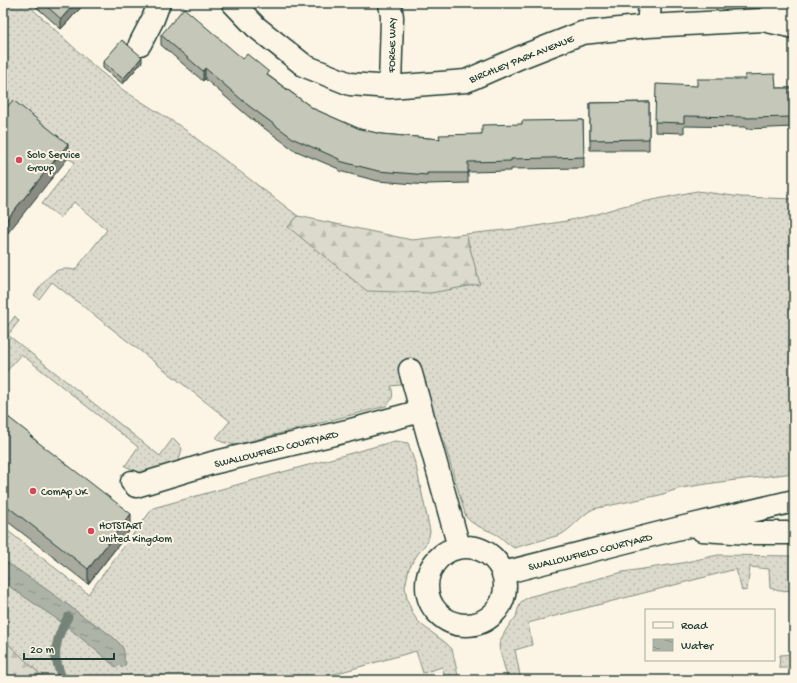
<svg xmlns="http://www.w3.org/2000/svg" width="797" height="683" viewBox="0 0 797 683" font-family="'Gochi Hand',sans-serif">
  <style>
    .grass { fill: url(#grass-dots); stroke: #7e8c80 }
    .forest { fill: url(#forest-firs); stroke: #7e8c80 }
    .water { fill: url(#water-ripples); stroke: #758479 }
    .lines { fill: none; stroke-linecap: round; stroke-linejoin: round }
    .stream { stroke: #758479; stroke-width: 9 }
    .minor-casing { stroke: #1f3d34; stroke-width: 25 }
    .minor { stroke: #fcf5e5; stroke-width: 22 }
    .wall { fill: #a9ab9f; stroke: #1f3d34 }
    .shaded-wall { fill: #8a8b82; stroke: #1f3d34 }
    .building { fill: #c5c7b9; stroke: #1f3d34 }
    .poi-dot { fill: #d1495b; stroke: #fcf5e5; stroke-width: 1.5 }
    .labels { text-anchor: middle; stroke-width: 4; stroke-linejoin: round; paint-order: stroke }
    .street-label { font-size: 11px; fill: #1f3d34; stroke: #fcf5e5 }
    .poi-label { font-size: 11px; fill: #1f3d34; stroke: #fcf5e5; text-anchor: start }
  </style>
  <defs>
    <pattern id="grass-dots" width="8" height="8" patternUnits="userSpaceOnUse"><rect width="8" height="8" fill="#dcdacc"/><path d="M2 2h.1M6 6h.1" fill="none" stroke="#bcbcb0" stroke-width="1.8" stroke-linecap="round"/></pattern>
    <pattern id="forest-firs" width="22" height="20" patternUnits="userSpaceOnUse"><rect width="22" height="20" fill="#dcdacc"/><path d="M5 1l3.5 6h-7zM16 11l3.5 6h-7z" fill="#bcbcb0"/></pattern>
    <pattern id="water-ripples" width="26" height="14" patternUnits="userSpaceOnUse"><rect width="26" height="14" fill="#aeb3a7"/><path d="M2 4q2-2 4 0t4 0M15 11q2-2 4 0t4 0" fill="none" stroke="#8d9389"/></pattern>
  </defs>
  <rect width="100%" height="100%" fill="#fcf5e5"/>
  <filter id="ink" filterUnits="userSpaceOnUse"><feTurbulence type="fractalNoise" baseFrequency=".025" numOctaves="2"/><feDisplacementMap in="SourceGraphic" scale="8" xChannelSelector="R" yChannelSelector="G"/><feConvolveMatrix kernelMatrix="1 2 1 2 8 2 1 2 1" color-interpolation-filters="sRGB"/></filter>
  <g filter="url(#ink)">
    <path class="grass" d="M3 3H26L96 68 123 90 180 126 298 216 288 227 479 283 466 234 524 228 566 221 593 215 623 206 697 191 741 197 794 199V473L720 482 681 488 660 495 593 509C580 516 572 529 560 535L514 548C508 544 504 540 499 536 488 529 474 527 466 517L441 432 433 433 419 383 391 386C394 396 393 399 386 406L235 445 222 442 216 438 230 421 52 282 39 299 34 295C40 288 48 275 56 271 61 268 70 269 75 270L107 230 74 202 60 218 42 204 75 162 3 127Z
      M15 316 19 321 8 335 160 456 173 438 179 444 182 449 179 459 174 464 148 473 138 472 125 466 138 447 21 354 6 372 3 369V332Z
      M395 441 408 443 416 466 430 531 428 541 417 555 409 568 405 587 407 599 413 614 417 620 423 626 446 643 452 649 459 680H446L442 667 423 673 416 651 313 680H46L3 639V527L88 594 153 508Z
      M718 555 794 556V590L779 591 770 588 769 569 750 567 747 590 742 591 736 569 528 623 532 645 515 650 521 680H508L500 651 499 646 500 641 507 628 516 617 518 609 521 602 528 597 623 572 682 563Z
      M794 654V668H779L780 655Z"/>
    <path class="forest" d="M298 216 412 240 466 234 480 284 431 293 367 291 288 227Z
      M3 639 46 680H3Z"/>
    <path class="water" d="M3 560C31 578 58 597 84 617 95 624 111 634 119 643 124 648 125 654 124 660L126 664 122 668 119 665 116 667 64 624 3 582Z"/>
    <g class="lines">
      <path class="stream" d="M63 680 62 679C60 672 58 666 56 660 54 645 61 629 68 617"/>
      <defs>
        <path id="minor" d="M233 3 256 27 305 66 350 84 390 87 466 81 521 57 582 33 648 26 763 20 794 27
          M763 20 790 7H794
          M648 26 650 3
          M140 44 153 19 159 3
          M390 87 392 17 390 3
          M410 370 459 547
          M132 482 136 486 212 463 347 431 421 411
          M702 530 749 533H794
          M427 586a39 39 0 1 1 78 0a39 39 0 1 1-78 0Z
          M503 573 676 529 794 501"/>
      </defs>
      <use href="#minor" class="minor-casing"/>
      <use href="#minor" class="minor"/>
    </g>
    <path class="wall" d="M33 3H85L61 29 33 4Z
      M161 35 243 59 269 76 314 109 360 129 381 134 440 139 482 134 522 124 583 120 584 168 511 169V171L468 172V183L427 184V185L378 181 339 171V169L294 150 249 117 205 79 203 81 161 45Z
      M103 62H142L123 84 103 68Z
      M697 86 776 88H794V127L746 129V127L684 126V133L655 132V122Z
      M649 102V150H590V103Z
      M3 413 31 436 131 529 88 584 3 518Z"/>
    <path class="shaded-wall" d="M75 3H85L61 29V19Z
      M142 57V62L123 84V79Z
      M205 68V79L203 81V71Z
      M68 144V158L3 239V224Z
      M131 514V529L88 584V569Z"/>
    <path class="building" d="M43 3H75L61 19Z
      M184 8 243 59 247 54 269 72 267 75 314 109 360 129 381 134 440 139 439 135 482 134V125L522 124V121L583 120 584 157 511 159V161L468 162V173H427V175L378 171 339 161V159L294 139 249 106 205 68 203 71 161 35Z
      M122 40 142 57 123 79 103 62Z
      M775 74 776 88H794V117L746 118V117L684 116V123L655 122 656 84 697 86V79H745V75Z
      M13 100 68 144 3 224V112Z
      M649 102V139L590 140V103Z
      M3 413 31 435 30 436 131 514 88 569 3 503Z"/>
  </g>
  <g class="poi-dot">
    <circle cx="19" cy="160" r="4"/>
    <circle cx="33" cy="491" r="4"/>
    <circle cx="91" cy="531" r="4"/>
  </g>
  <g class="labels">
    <g class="street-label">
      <text transform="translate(391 45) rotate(-89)" y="4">FORGE WAY</text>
      <text transform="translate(521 58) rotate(-22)" y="4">BIRCHLEY PARK AVENUE</text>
      <text transform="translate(276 448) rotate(-14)" y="4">SWALLOWFIELD COURTYARD</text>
      <text transform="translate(590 551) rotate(-14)" y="4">SWALLOWFIELD COURTYARD</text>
    </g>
    <g class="poi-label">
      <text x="27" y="158">Solo Service<tspan x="27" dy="13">Group</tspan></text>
      <text x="41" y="495">ComAp UK</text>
      <text x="99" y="529">HOTSTART<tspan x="99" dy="13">United Kingdom</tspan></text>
    </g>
  </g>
  <rect width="797" height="683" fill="none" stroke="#fcf5e5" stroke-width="16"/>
  <rect x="8" y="8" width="781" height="667" fill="none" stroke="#1f3d34" stroke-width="1.5" filter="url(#ink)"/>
  <rect x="645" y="609" width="130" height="52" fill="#fcf5e5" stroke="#a4ab9e"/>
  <rect x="653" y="622" width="20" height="6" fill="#fcf5e5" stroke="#a4ab9e"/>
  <text x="681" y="629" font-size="12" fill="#1f3d34">Road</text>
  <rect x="653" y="639" width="20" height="12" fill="url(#water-ripples)" stroke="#a4ab9e"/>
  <text x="681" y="649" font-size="12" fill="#1f3d34">Water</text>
  <path d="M24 653v6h90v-6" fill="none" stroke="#1f3d34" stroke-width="2"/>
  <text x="30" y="653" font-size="12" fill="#1f3d34" stroke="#fcf5e5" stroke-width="3" paint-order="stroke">20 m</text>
</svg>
